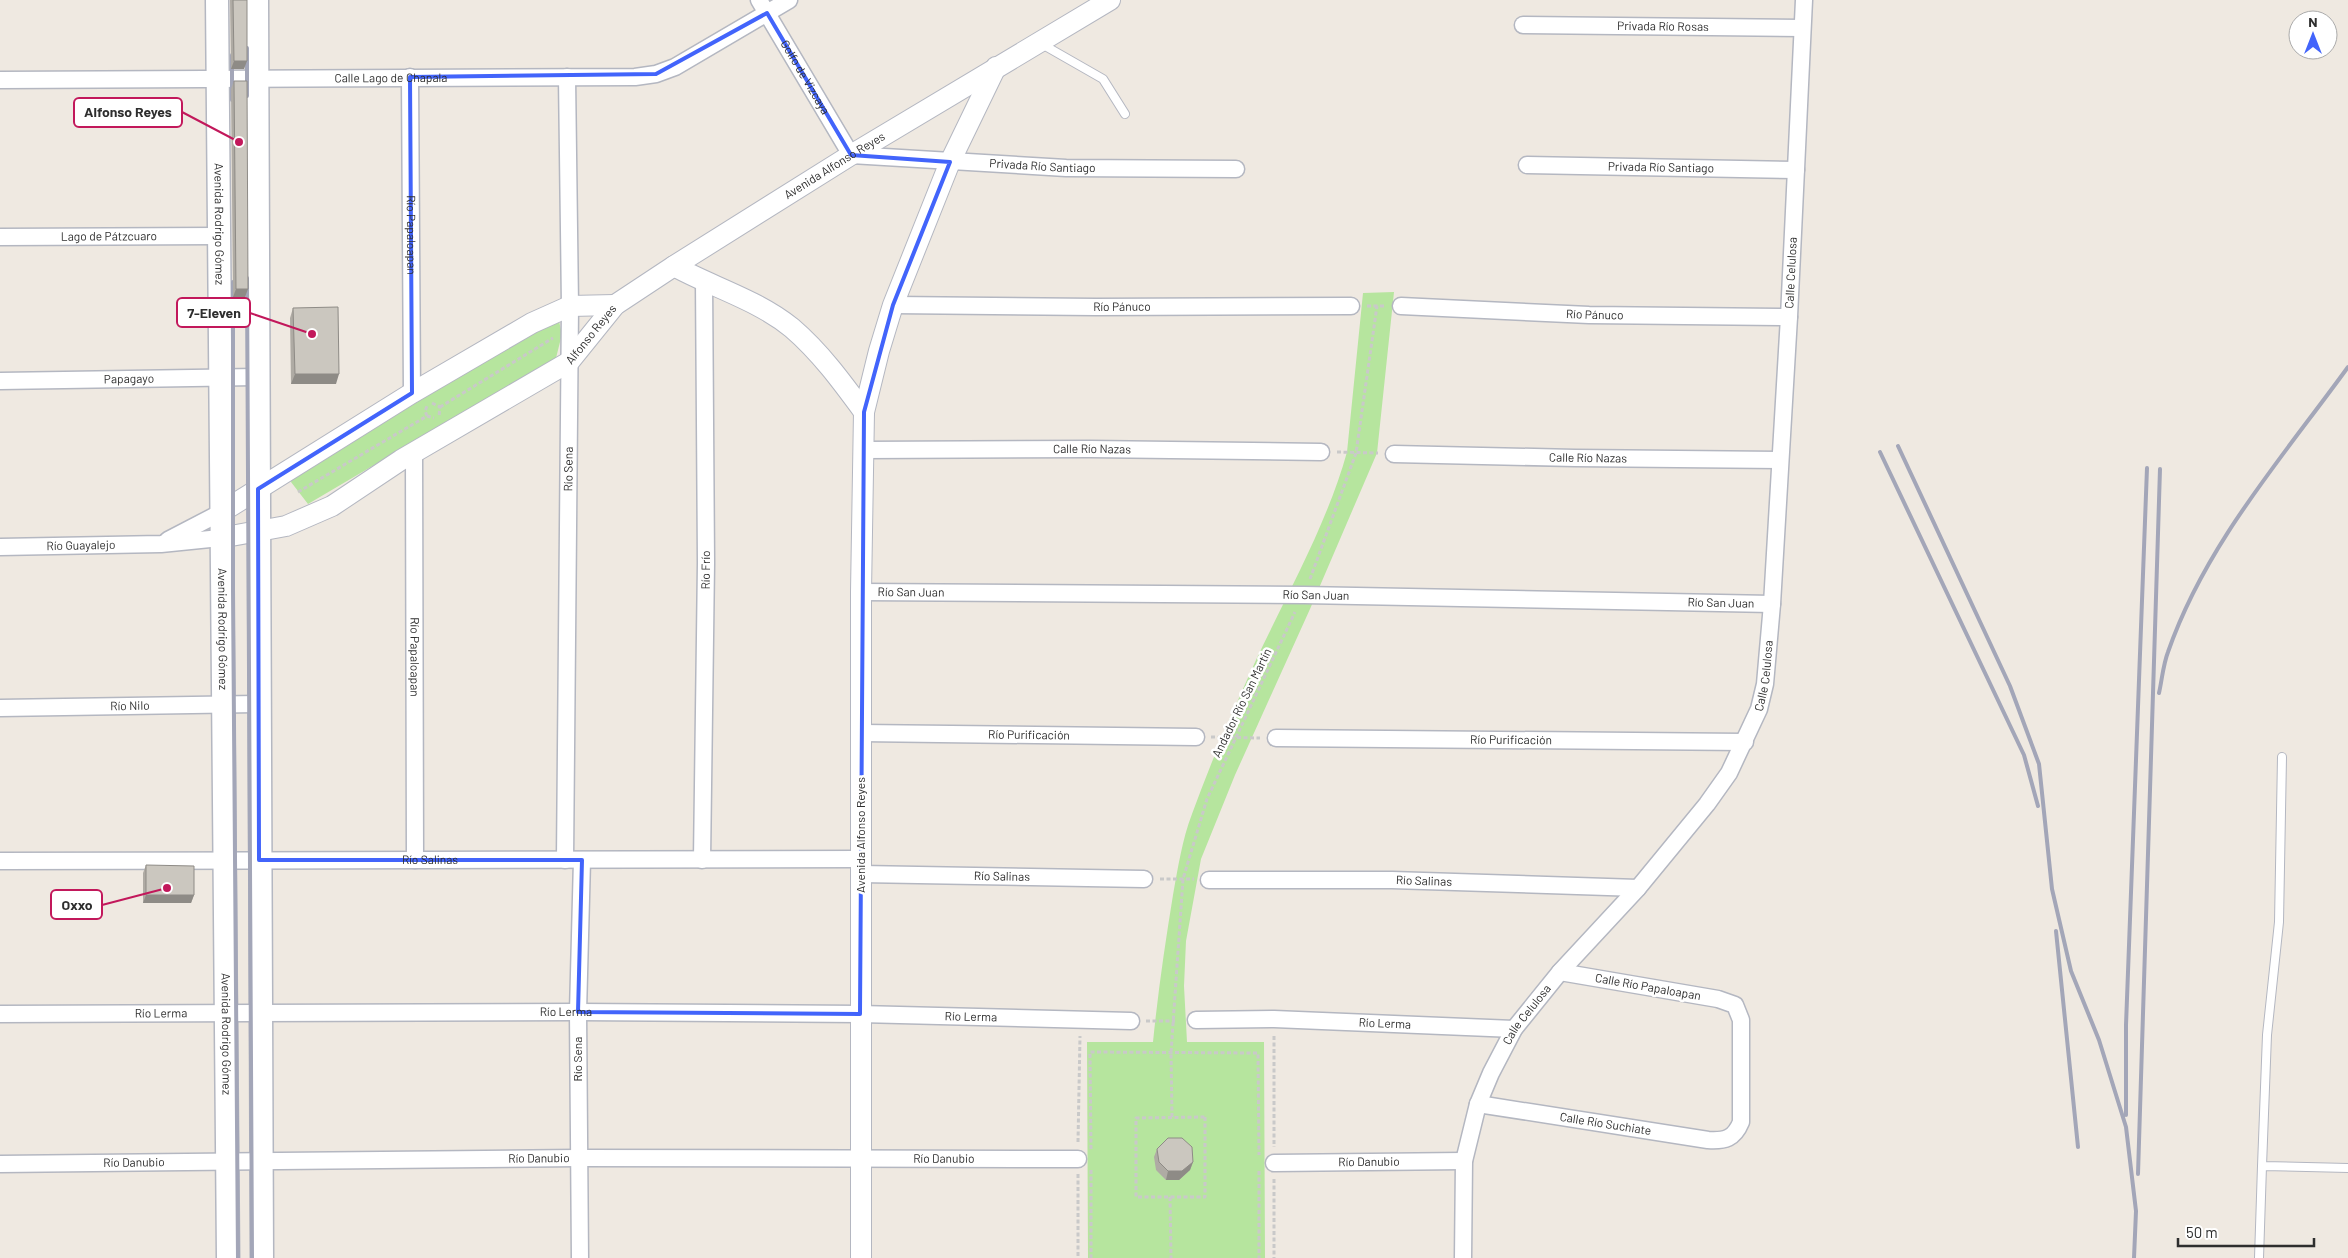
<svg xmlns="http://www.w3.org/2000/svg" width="2348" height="1258" viewBox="0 0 2348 1258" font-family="Barlow,sans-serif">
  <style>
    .green { fill: #b6e59e }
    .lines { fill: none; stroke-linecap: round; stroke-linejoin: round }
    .service-casing { stroke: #b4b7c1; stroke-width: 10 }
    .minor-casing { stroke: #b4b7c1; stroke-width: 19 }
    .tertiary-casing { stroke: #b4b7c1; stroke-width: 22 }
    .secondary-casing { stroke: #b4b7c1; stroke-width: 25 }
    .path { stroke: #c9c9c9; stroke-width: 3; stroke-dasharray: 4 2.5; stroke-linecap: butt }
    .service { stroke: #fff; stroke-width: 8 }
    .minor { stroke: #fff; stroke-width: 16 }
    .tertiary { stroke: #fff; stroke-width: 20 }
    .secondary { stroke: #fff; stroke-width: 22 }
    .rail { stroke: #a3a6b8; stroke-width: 4 }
    .wall { fill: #afaba4 }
    .shaded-wall { fill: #8e8b86 }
    .building { fill: #cbc7bf; stroke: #8e8b86 }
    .marked { fill: none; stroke: #4264fb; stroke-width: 4; stroke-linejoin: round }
    .labels { text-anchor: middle; stroke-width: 5; stroke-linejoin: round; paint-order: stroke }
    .street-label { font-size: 12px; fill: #2e2e2e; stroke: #fff }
    .leader { fill: none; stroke: #c2185b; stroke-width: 2 }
    .callout-dot { fill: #c2185b; stroke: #fff; stroke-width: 2 }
    .callout { fill: #fff; stroke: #c2185b; stroke-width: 2 }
    .callout-label { font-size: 14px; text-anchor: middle; font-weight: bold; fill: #2e2e2e }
  </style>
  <rect width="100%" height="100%" fill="#efe9e1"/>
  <path class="green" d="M1394 292 1377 453 1310 609 1235 775 1201 859 1186 941 1184 986 1187 1042H1264L1265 1258H1088L1087 1042H1153C1158 992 1165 944 1173 895 1178 868 1182 840 1192 814 1211 762 1233 710 1256 660 1288 592 1327 524 1347 452L1363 293Z
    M558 317 562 334 556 358 308 504 291 482 294 469Z"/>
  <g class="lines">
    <defs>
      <path id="service" d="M1040 43 1103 79 1125 114
        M2262 1166 2267 1035 2279 922 2282 757
        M2259 1258 2262 1166 2348 1168"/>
      <g id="minor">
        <path id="s1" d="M759 0 851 155 1066 168 1236 169"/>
        <path id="s2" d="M1523 25 1802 28"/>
        <path id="s3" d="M410 77 412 393"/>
        <path id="s4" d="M0 80 635 77 656 74 675 67 789 0"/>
        <path id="s5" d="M1527 165 1796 170"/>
        <path id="s6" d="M0 237 218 236"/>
        <path id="s7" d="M893 305 1096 307 1351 306"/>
        <path id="s8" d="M1401 306 1589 315 1789 317"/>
        <path id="s9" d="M0 381 257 377"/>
        <path id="s10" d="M863 450 1090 449 1321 452"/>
        <path id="s11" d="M414 453 415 860"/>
        <path id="s12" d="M1394 454 1575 458 1780 460"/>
        <path d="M168 540 220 513"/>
        <path id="s13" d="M0 547 161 544 220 538"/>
        <path id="s14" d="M861 592 1304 595 1772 604"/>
        <path id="s15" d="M0 708 259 704"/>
        <path id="s16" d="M861 733 1196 737"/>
        <path id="s17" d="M1276 738 1745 742"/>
        <path id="s18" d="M565 860 570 306 567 77"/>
        <path id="s19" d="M702 860 706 563 704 281"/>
        <path id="s20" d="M0 861 861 859"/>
        <path id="s21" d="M861 874 1144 879"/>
        <path id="s22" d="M1209 880H1392L1638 888"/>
        <path id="s23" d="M0 1014 578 1012 860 1014 1131 1021"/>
        <path id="s24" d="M1196 1020 1274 1019 1514 1029"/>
        <path id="s25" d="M1478 1104 1708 1140C1725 1141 1734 1139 1741 1122V1020L1735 1005 1718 999 1560 972"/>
        <path id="s26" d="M1274 1163 1464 1161"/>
        <path id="s27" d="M0 1164 578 1158 1078 1159"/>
        <path d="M580 1258 578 1012 582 860"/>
        <path id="s28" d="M1463 1258 1464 1161 1478 1104 1491 1073 1514 1029 1560 972 1638 888 1707 804 1729 773 1759 709 1765 684 1772 604 1789 317 1804 0"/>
      </g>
      <g id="tertiary">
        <path d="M674 266C712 287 758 300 792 328 820 352 842 382 864 412"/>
        <path d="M220 513 412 393 532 323 570 306 615 305"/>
        <path id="s29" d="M220 538 286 526 332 506 401 460 569 362 615 305 674 266 851 155 1110 0"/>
        <path d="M861 1258V592L864 412 879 351 893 305 950 162 996 67"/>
      </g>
      <g id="secondary">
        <path id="s30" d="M217 0 228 1258"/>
        <path d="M257 0 262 1258"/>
      </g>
    </defs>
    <use href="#service" class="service-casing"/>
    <use href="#minor" class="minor-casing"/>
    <use href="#tertiary" class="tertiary-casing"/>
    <use href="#secondary" class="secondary-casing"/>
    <path class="path" d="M1367 306H1386
      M432 403 440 407 439 416
      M440 407 553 338
      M427 416 425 411 427 406
      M1337 452 1378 453
      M298 492 427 416 434 418
      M1310 579 1356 453 1377 306
      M1211 737 1260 738
      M1160 879H1194
      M1146 1021H1175
      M1274 1036V1147
      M1172 1117 1171 1053 1183 879 1207 799 1295 612
      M1205 1117V1197H1136V1118Z
      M1078 1142 1080 1036
      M1091 1149 1090 1052 1258 1053 1259 1155
      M1091 1170V1258
      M1259 1171V1258
      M1078 1174V1258
      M1274 1179V1258
      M1170 1197 1171 1258"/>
    <use href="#service" class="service"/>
    <use href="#minor" class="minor"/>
    <use href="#tertiary" class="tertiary"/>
    <use href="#secondary" class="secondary"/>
    <path class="rail" d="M247 48V96
      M232 55V100
      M247 278 252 1258
      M233 282V590L238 1258
      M1898 446 2010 686 2039 764 2052 889 2071 971 2099 1040 2126 1127 2136 1211 2134 1258
      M1880 452 2024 755 2038 806
      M2159 693C2162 680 2163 665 2168 652 2205 545 2282 458 2348 367
      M2056 931 2078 1147
      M2126 1115V1025L2147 468
      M2138 1174 2160 469"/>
  </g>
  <path class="wall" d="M230 0H247L244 69H231Z
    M234 81 245 297H233L231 89Z
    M293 308 336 384H291L290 318Z
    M146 865 194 895 191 903H143V873Z
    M1157 1149 1193 1162 1190 1170 1179 1180H1166L1156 1170 1154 1157Z"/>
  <path class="shaded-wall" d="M234 61H247L244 69H231Z
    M236 289H248L245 297H233Z
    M295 374H339L336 384H291Z
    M146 895H194L191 903H143Z
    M1193 1162 1190 1170 1179 1180H1166L1168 1171Z"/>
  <path class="building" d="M233 0H247V61H234Z
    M234 81H247L248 289H236Z
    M338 307 339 374H295L293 308Z
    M146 865 194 866V895H146Z
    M1168 1138H1182L1192 1147 1193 1162 1182 1171H1168L1159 1162 1157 1149Z"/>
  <path class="marked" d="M767 13 851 155 950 162 893 305 864 412 860 1014 578 1012 582 860H259L258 489 412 393 410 77 656 74Z"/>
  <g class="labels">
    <g class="street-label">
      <text dy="4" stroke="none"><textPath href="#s2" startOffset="140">Privada Río Rosas</textPath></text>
      <text dy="4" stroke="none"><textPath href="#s4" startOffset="391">Calle Lago de Chapala</textPath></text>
      <text dy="4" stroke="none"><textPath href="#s1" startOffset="90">Golfo de Vizcaya</textPath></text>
      <text dy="4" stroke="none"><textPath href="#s29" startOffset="728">Avenida Alfonso Reyes</textPath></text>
      <text dy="4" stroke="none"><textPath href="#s1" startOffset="372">Privada Río Santiago</textPath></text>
      <text dy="4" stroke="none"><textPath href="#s5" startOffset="134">Privada Río Santiago</textPath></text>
      <text dy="4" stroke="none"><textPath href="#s30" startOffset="224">Avenida Rodrigo Gómez</textPath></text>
      <text dy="4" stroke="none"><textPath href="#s3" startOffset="158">Río Papaloapan</textPath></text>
      <text dy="4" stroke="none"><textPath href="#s6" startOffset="109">Lago de Pátzcuaro</textPath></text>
      <text dy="4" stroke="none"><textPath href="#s28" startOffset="1082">Calle Celulosa</textPath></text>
      <text dy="4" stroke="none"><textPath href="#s7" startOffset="229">Río Pánuco</textPath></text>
      <text dy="4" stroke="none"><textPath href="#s8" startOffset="194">Río Pánuco</textPath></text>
      <text dy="4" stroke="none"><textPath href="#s29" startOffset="430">Alfonso Reyes</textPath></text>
      <text dy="4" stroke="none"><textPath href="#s9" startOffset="129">Papagayo</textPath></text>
      <text dy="4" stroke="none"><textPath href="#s10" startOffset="229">Calle Río Nazas</textPath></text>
      <text dy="4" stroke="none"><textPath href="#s12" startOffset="194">Calle Río Nazas</textPath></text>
      <text dy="4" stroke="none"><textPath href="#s18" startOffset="391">Río Sena</textPath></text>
      <text dy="4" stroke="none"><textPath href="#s13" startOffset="81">Río Guayalejo</textPath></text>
      <text dy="4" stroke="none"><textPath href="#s19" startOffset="290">Río Frío</textPath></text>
      <text dy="4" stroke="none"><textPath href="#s14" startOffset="50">Río San Juan</textPath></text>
      <text dy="4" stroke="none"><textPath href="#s14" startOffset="455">Río San Juan</textPath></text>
      <text dy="4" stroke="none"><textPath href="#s14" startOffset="860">Río San Juan</textPath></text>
      <text dy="4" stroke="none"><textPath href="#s30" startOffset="629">Avenida Rodrigo Gómez</textPath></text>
      <text dy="4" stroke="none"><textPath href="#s11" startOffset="204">Río Papaloapan</textPath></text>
      <text dy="4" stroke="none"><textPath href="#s28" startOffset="678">Calle Celulosa</textPath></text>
      <text transform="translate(1242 703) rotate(-64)" y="4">Andador Río San Martín</text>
      <text dy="4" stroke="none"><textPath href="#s15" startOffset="130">Río Nilo</textPath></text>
      <text dy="4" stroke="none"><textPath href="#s16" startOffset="168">Río Purificación</textPath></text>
      <text dy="4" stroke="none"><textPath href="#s17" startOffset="235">Río Purificación</textPath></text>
      <text transform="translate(861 835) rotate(-90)" y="4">Avenida Alfonso Reyes</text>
      <text dy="4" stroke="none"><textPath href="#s20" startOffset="430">Río Salinas</textPath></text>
      <text dy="4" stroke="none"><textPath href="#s21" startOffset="141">Río Salinas</textPath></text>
      <text dy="4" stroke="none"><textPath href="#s22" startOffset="215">Río Salinas</textPath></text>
      <text transform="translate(1648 987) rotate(10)" y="4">Calle Río Papaloapan</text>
      <text dy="4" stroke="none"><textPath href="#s23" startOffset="566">Río Lerma</textPath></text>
      <text dy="4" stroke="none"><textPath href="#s23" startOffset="161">Río Lerma</textPath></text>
      <text dy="4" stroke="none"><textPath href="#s23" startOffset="971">Río Lerma</textPath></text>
      <text dy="4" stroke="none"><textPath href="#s28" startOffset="258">Calle Celulosa</textPath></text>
      <text dy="4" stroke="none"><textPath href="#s24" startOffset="189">Río Lerma</textPath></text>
      <text dy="4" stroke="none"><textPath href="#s30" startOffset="1034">Avenida Rodrigo Gómez</textPath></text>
      <text transform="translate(578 1059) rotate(-90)" y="4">Río Sena</text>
      <text dy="4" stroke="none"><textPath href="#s25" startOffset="129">Calle Río Suchiate</textPath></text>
      <text dy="4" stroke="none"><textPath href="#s27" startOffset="539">Río Danubio</textPath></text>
      <text dy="4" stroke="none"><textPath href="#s27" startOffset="944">Río Danubio</textPath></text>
      <text dy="4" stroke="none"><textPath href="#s27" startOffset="134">Río Danubio</textPath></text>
      <text dy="4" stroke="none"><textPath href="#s26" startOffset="95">Río Danubio</textPath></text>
    </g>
  </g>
  <path class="leader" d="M239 142L182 112M312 334L250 313M167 888L102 905"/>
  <g class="callout-dot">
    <circle cx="239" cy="142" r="5"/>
    <circle cx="312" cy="334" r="5"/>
    <circle cx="167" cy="888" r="5"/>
  </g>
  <g class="callout">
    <rect x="74" y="98" width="108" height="29" rx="5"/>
    <rect x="177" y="298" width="73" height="29" rx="5"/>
    <rect x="51" y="890" width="51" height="29" rx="5"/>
  </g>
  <g class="callout-label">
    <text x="128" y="117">Alfonso Reyes</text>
    <text x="214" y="318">7-Eleven</text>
    <text x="77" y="910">Oxxo</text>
  </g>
  <g transform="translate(2313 35)"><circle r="24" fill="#ffffff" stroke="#ababab"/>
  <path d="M0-4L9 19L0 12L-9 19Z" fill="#4264fb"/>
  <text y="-8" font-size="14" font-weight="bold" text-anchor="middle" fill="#2e2e2e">N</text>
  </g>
  <path d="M2178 1238v8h136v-8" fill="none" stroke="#2e2e2e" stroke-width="2.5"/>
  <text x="2186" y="1238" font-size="15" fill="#2e2e2e" stroke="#ffffff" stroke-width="4" paint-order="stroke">50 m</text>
</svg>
